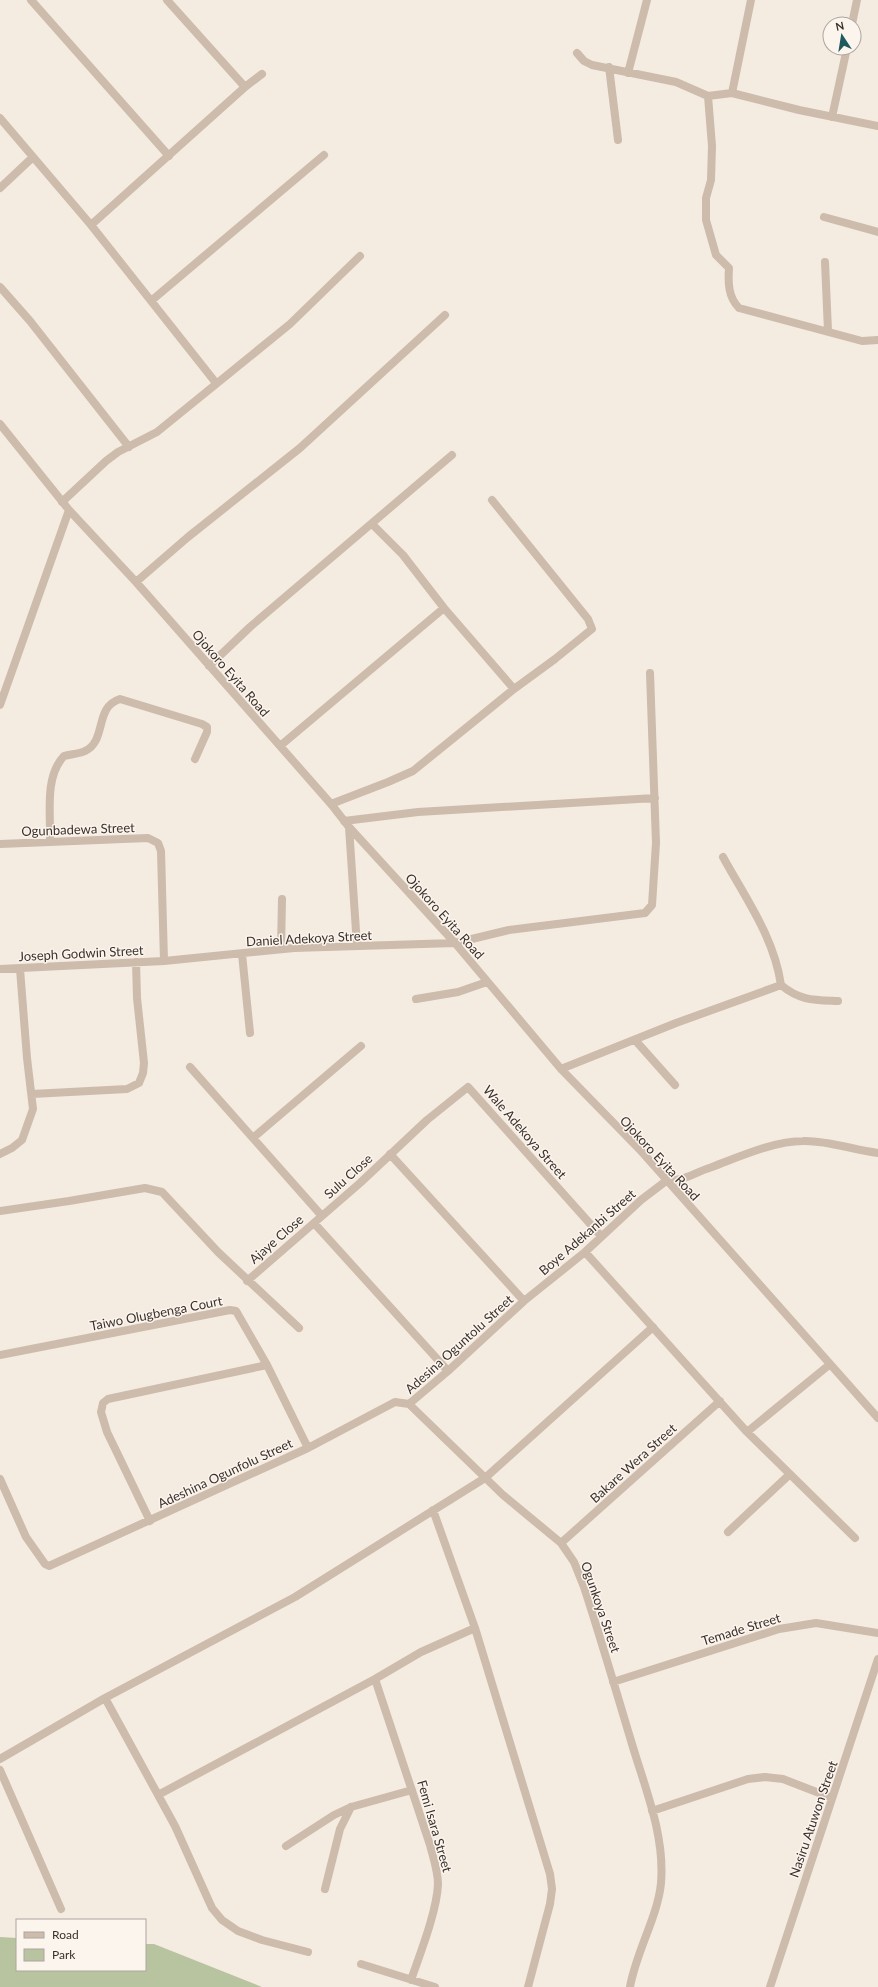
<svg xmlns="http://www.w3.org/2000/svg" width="878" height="1987" viewBox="0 0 878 1987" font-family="Lato,sans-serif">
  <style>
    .green { fill: #b8c4a0 }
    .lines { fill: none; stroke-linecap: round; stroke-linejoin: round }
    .minor { stroke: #cdbbac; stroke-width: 8 }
    .labels { text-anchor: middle; stroke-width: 3; stroke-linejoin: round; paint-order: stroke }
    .street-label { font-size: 13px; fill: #3b302b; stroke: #fbf5ee }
  </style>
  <rect width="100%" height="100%" fill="#f4ebe1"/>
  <path class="green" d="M0 1937 17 1938V1970H145V1944H154L262 1987H0Z"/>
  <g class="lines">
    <path class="minor" d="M31 0 169 156
      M167 0 245 87
      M852 24 857 0
      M577 53 584 61 592 65 676 82 708 96 732 93 799 110 878 126
      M609 67 618 140
      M628 73 647 0
      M732 93 751 0
      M708 96 712 146 711 180 706 198V220L716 255 729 268C728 282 728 297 739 308L862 341 878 340
      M832 117 847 48
      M0 118 91 225 216 383
      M0 188 33 157
      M824 217 878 232
      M91 225 245 87 262 74
      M825 262 828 331
      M0 287 30 321 129 447
      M151 301 324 155
      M0 424 69 510 136 582 331 804 349 827 455 943 561 1069 642 1152 878 1418
      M62 502 106 461 118 452 157 432 290 324 360 256
      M372 524 403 555 444 608 514 689
      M136 582 188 537 300 448 445 315
      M209 666 250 627 452 455
      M0 705 69 510
      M280 746 444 608
      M331 804 388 782 413 771 514 689 555 659 592 629 588 619 492 500
      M344 821 418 812 655 798
      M349 827 357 946
      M50 841C51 815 44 777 64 756 70 754 79 754 85 751 107 741 94 707 120 699L202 724 207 727V732L195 759
      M0 844 148 838 158 843 161 851 164 961
      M723 857C746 899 774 937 781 985 800 1001 815 1000 838 1001
      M281 949 282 899
      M242 954 250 1033
      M0 969 164 961 294 948 455 943 509 930 645 913 652 905 656 843 650 673
      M416 999 458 992 487 982
      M635 1040 675 1085
      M190 1067 321 1215
      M561 1069 676 1023 781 985
      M32 1094 127 1089 139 1083 143 1073 144 1063 137 998 136 962
      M254 1137 361 1046
      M0 1154 12 1148 22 1140 33 1109 27 1058 20 969
      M390 1154 524 1301
      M666 1181C687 1180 693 1173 712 1167 739 1157 774 1141 803 1141 826 1140 854 1150 878 1153
      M0 1211 69 1201 145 1188 162 1192 218 1252 299 1328
      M314 1223 448 1371
      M585 1252 747 1432 855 1538
      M247 1281 360 1183 427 1120 468 1087 601 1236
      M0 1355 230 1310 236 1311 267 1365 308 1448
      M409 1404 503 1495 561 1543 574 1562 584 1587C601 1639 616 1691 632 1744 645 1788 665 1835 661 1883 658 1916 636 1952 630 1987
      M409 1404 448 1371 524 1301 585 1252 641 1200 666 1181
      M747 1432 829 1365
      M0 1479 26 1537 45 1564 49 1566 308 1448 395 1402 409 1404
      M433 1510 475 1628 550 1874 552 1889 550 1904 528 1987
      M150 1521 107 1432 101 1412 103 1403 108 1399 267 1365
      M728 1532 790 1474
      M561 1543 720 1401
      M375 1679 430 1845C433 1857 438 1871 438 1884 437 1911 420 1954 411 1980
      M613 1682 779 1629 816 1623 878 1633
      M105 1698 175 1826 212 1908 222 1920 238 1931 262 1940 308 1952
      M0 1759 105 1698 295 1597 485 1478 653 1327
      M0 1770 61 1909
      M158 1795 375 1679 421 1652 475 1628
      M652 1811 748 1779 765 1777 783 1779 832 1798
      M286 1846 334 1815 351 1807 412 1790
      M325 1889 340 1829 351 1807
      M361 1964 435 1987
      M770 1987 878 1659"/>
  </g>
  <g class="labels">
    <g class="street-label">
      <text transform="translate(231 673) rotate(49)" y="5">Ojokoro Eyita Road</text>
      <text transform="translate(78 829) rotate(-2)" y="5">Ogunbadewa Street</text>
      <text transform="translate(445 916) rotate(48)" y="5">Ojokoro Eyita Road</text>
      <text transform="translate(309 938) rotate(-3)" y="5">Daniel Adekoya Street</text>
      <text transform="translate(81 953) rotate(-3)" y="5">Joseph Godwin Street</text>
      <text transform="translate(525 1132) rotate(49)" y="5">Wale Adekoya Street</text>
      <text transform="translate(660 1158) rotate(47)" y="5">Ojokoro Eyita Road</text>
      <text transform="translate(348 1176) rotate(-42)" y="5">Sulu Close</text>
      <text transform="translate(587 1232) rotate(-41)" y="5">Boye Adekanbi Street</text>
      <text transform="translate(276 1239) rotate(-41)" y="5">Ajaye Close</text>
      <text transform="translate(156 1313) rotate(-11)" y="5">Taiwo Olugbenga Court</text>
      <text transform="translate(459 1344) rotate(-42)" y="5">Adesina Oguntolu Street</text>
      <text transform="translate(633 1463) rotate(-42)" y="5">Bakare Wera Street</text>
      <text transform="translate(225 1473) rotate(-25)" y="5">Adeshina Ogunfolu Street</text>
      <text transform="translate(601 1607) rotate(71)" y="5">Ogunkoya Street</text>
      <text transform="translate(741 1629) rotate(-17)" y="5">Temade Street</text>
      <text transform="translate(813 1819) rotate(-71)" y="5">Nasiru Atuwon Street</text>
      <text transform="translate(435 1826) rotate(74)" y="5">Femi Isara Street</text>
    </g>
  </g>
  <rect x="16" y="1919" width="130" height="52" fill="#fbf5ee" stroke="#aea6a0"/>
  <rect x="24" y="1932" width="20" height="6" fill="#cdbbac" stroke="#aea6a0"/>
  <text x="52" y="1939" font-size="12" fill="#3b302b">Road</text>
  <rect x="24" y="1949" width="20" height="12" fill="#b8c4a0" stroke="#aea6a0"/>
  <text x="52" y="1959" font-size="12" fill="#3b302b">Park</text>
  <g transform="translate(842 36) rotate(348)"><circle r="19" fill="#fbf5ee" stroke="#aea6a0"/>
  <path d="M0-3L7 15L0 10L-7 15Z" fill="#1f5a5e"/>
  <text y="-6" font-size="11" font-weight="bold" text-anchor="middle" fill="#3b302b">N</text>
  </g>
</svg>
